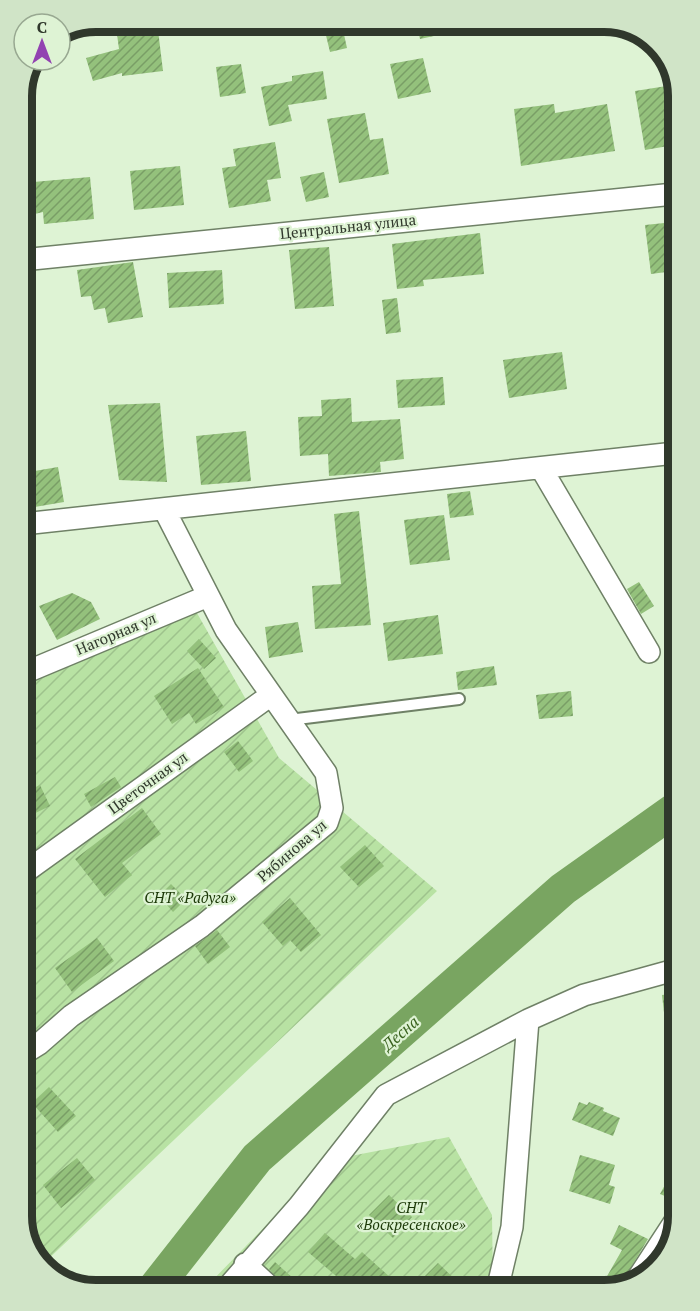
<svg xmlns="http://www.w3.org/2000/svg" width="700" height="1311" viewBox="0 0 700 1311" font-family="'PT Serif',serif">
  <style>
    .garden { fill: url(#garden-furrows) }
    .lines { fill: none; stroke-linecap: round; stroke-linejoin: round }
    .river { stroke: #79a561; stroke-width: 34 }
    .building { fill: url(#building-hatch) }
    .service-casing { stroke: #6f8166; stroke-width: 14 }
    .minor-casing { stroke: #6f8166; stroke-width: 24 }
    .service { stroke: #fff; stroke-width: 10 }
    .minor { stroke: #fff; stroke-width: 21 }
    .labels { text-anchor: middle; stroke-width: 4.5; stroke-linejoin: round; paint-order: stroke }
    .street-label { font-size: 15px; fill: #30382c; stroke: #def3d4 }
    .park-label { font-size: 15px; font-style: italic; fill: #1c3908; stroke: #def3d4 }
    .water-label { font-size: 16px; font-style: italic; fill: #39621e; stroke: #def3d4 }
    .rim { fill: none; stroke: #30382c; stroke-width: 8 }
  </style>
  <defs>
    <pattern id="garden-furrows" width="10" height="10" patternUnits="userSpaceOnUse" patternTransform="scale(1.5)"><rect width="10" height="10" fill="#b8e2a3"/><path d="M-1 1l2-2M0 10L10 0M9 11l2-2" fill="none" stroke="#9ec38c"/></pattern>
    <pattern id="building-hatch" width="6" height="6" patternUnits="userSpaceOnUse" patternTransform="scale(1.5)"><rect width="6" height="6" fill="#94c17c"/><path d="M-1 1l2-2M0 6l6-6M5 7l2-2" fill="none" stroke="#799e66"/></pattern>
  </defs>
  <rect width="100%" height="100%" fill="#def3d4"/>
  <path class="garden" d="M193 606 279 758 437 891 43 1264 27 1244 24 673Z
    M449 1137 492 1215 493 1286 204 1289 330 1160Z"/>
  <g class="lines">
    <path class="river" d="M154 1289 257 1158 563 889 677 808"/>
  </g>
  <path class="building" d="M332 21H341L347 48 330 52 323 23Z
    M416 21H470L471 28 420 39Z
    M157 22 163 71 122 76V73L93 81 86 58 119 49 116 27Z
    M423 58 431 92 398 99 390 64Z
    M241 64 246 93 220 97 216 67Z
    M323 71 327 99 288 105 292 121 269 126 261 87 292 81V76Z
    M673 85 674 145 645 150 635 91Z
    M554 104 555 113 607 104 615 151 521 166 514 109Z
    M365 113 370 140 383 138 389 174 339 183 327 119Z
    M275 142 281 178 267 180 271 201 229 208 222 168 236 166 233 149Z
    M180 166 184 205 134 210 130 171Z
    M324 172 329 197 306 202 300 177Z
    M90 177 94 219 44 224 43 212 22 217V183Z
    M674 222V271L651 274 645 225Z
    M480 233 484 274 423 280 424 286 397 289 392 244Z
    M329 247 334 306 295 309 289 250Z
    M133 262 143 317 108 323 105 308 94 310 91 296 81 297 77 270Z
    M222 270 224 304 169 308 167 273Z
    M397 298 401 332 386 334 382 300Z
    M562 352 567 389 509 398 503 360Z
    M443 377 445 405 398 408 396 380Z
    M351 398 352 422 400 419 404 459 380 462 381 472 329 476 328 454 300 456 298 417 322 416 321 400Z
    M160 403 167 482 119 480 108 405Z
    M246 431 251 481 201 485 196 436Z
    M58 467 64 502 23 509V473Z
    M470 491 474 515 450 518 447 494Z
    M359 511 371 625 315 629 312 586 341 584 334 514Z
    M444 515 450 560 410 565 404 520Z
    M639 582 654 606 641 614 627 589Z
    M72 593 91 602 100 619 57 640 39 606Z
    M438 615 443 654 388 661 383 623Z
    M298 622 303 652 269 658 265 627Z
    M199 639 216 658 204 669 187 651Z
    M494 666 497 685 458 690 456 672Z
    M198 668 224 707 196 724 189 713 172 724 154 696Z
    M571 691 573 716 539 719 536 695Z
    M238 741 253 761 239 772 224 752Z
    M115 777 121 787 91 807 84 794Z
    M40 785 50 806 25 818V792Z
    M142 808 161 834 122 863 132 875 105 897 75 859Z
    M365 845 384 866 359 887 340 867Z
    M171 884 186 899 173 912 159 896Z
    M290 898 321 935 301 952 290 940 283 946 262 922Z
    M217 930 230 947 208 964 195 946Z
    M97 938 114 961 72 992 55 968Z
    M678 993V1039H667L662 995Z
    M49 1087 76 1116 58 1132 32 1103Z
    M579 1102 587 1105 589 1102 604 1108 603 1111 620 1118 613 1136 572 1120Z
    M580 1155 615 1165 609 1185 615 1187 610 1204 569 1191Z
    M77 1158 95 1180 61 1208 43 1185Z
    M667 1181 679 1184V1202L660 1194Z
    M389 1195 412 1217 393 1238 369 1215Z
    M619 1225 648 1239 621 1284 602 1285 622 1250 610 1244Z
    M325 1233 355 1259 362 1252 391 1278 384 1287H349L308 1252Z
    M275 1262 294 1279 285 1288 269 1269Z
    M438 1263 462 1286H415Z"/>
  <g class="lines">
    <defs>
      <path id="service" d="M289 720 459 699"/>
      <path id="minor" d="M22 260 674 194
        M541 468 649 652
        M23 524 675 453
        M24 673 208 596
        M25 872 271 695
        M26 1052 39 1044 71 1016 202 926 327 823 332 808 326 773 226 630 164 509
        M245 1264 271 1288
        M634 1284 679 1215
        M498 1286 512 1227 528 1020
        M227 1288 299 1206 386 1095 528 1020 584 995 678 969"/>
    </defs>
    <use href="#service" class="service-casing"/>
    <use href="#minor" class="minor-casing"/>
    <use href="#service" class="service"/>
    <use href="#minor" class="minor"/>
  </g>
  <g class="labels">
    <g class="street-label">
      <text transform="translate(348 227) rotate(-6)" y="5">Центральная улица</text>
      <text transform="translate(116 634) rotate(-23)" y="5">Нагорная ул</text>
      <text transform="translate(148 783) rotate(-36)" y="5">Цветочная ул</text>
      <text transform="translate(292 851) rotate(-41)" y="5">Рябинова ул</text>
    </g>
    <g class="park-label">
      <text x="190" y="903">СНТ «Радуга»</text>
      <text x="411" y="1213">СНТ<tspan x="411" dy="17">«Воскресенское»</tspan></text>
    </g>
    <g class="water-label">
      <text transform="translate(400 1033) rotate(-41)" y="6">Десна</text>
    </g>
  </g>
  <path d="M0 0H700V1311H0ZM96 32H604A64 64 0 0 1 668 96V1216A64 64 0 0 1 604 1280H96A64 64 0 0 1 32 1216V96A64 64 0 0 1 96 32Z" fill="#d0e4c7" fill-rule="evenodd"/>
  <path class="rim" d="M96 32H604A64 64 0 0 1 668 96V1216A64 64 0 0 1 604 1280H96A64 64 0 0 1 32 1216V96A64 64 0 0 1 96 32Z"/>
  <g transform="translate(42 42)"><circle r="28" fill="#def3d4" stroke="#98a891" stroke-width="1.5"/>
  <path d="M0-4.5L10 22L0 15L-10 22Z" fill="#9242b1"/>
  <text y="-9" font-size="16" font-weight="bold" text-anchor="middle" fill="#30382c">С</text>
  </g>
</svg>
